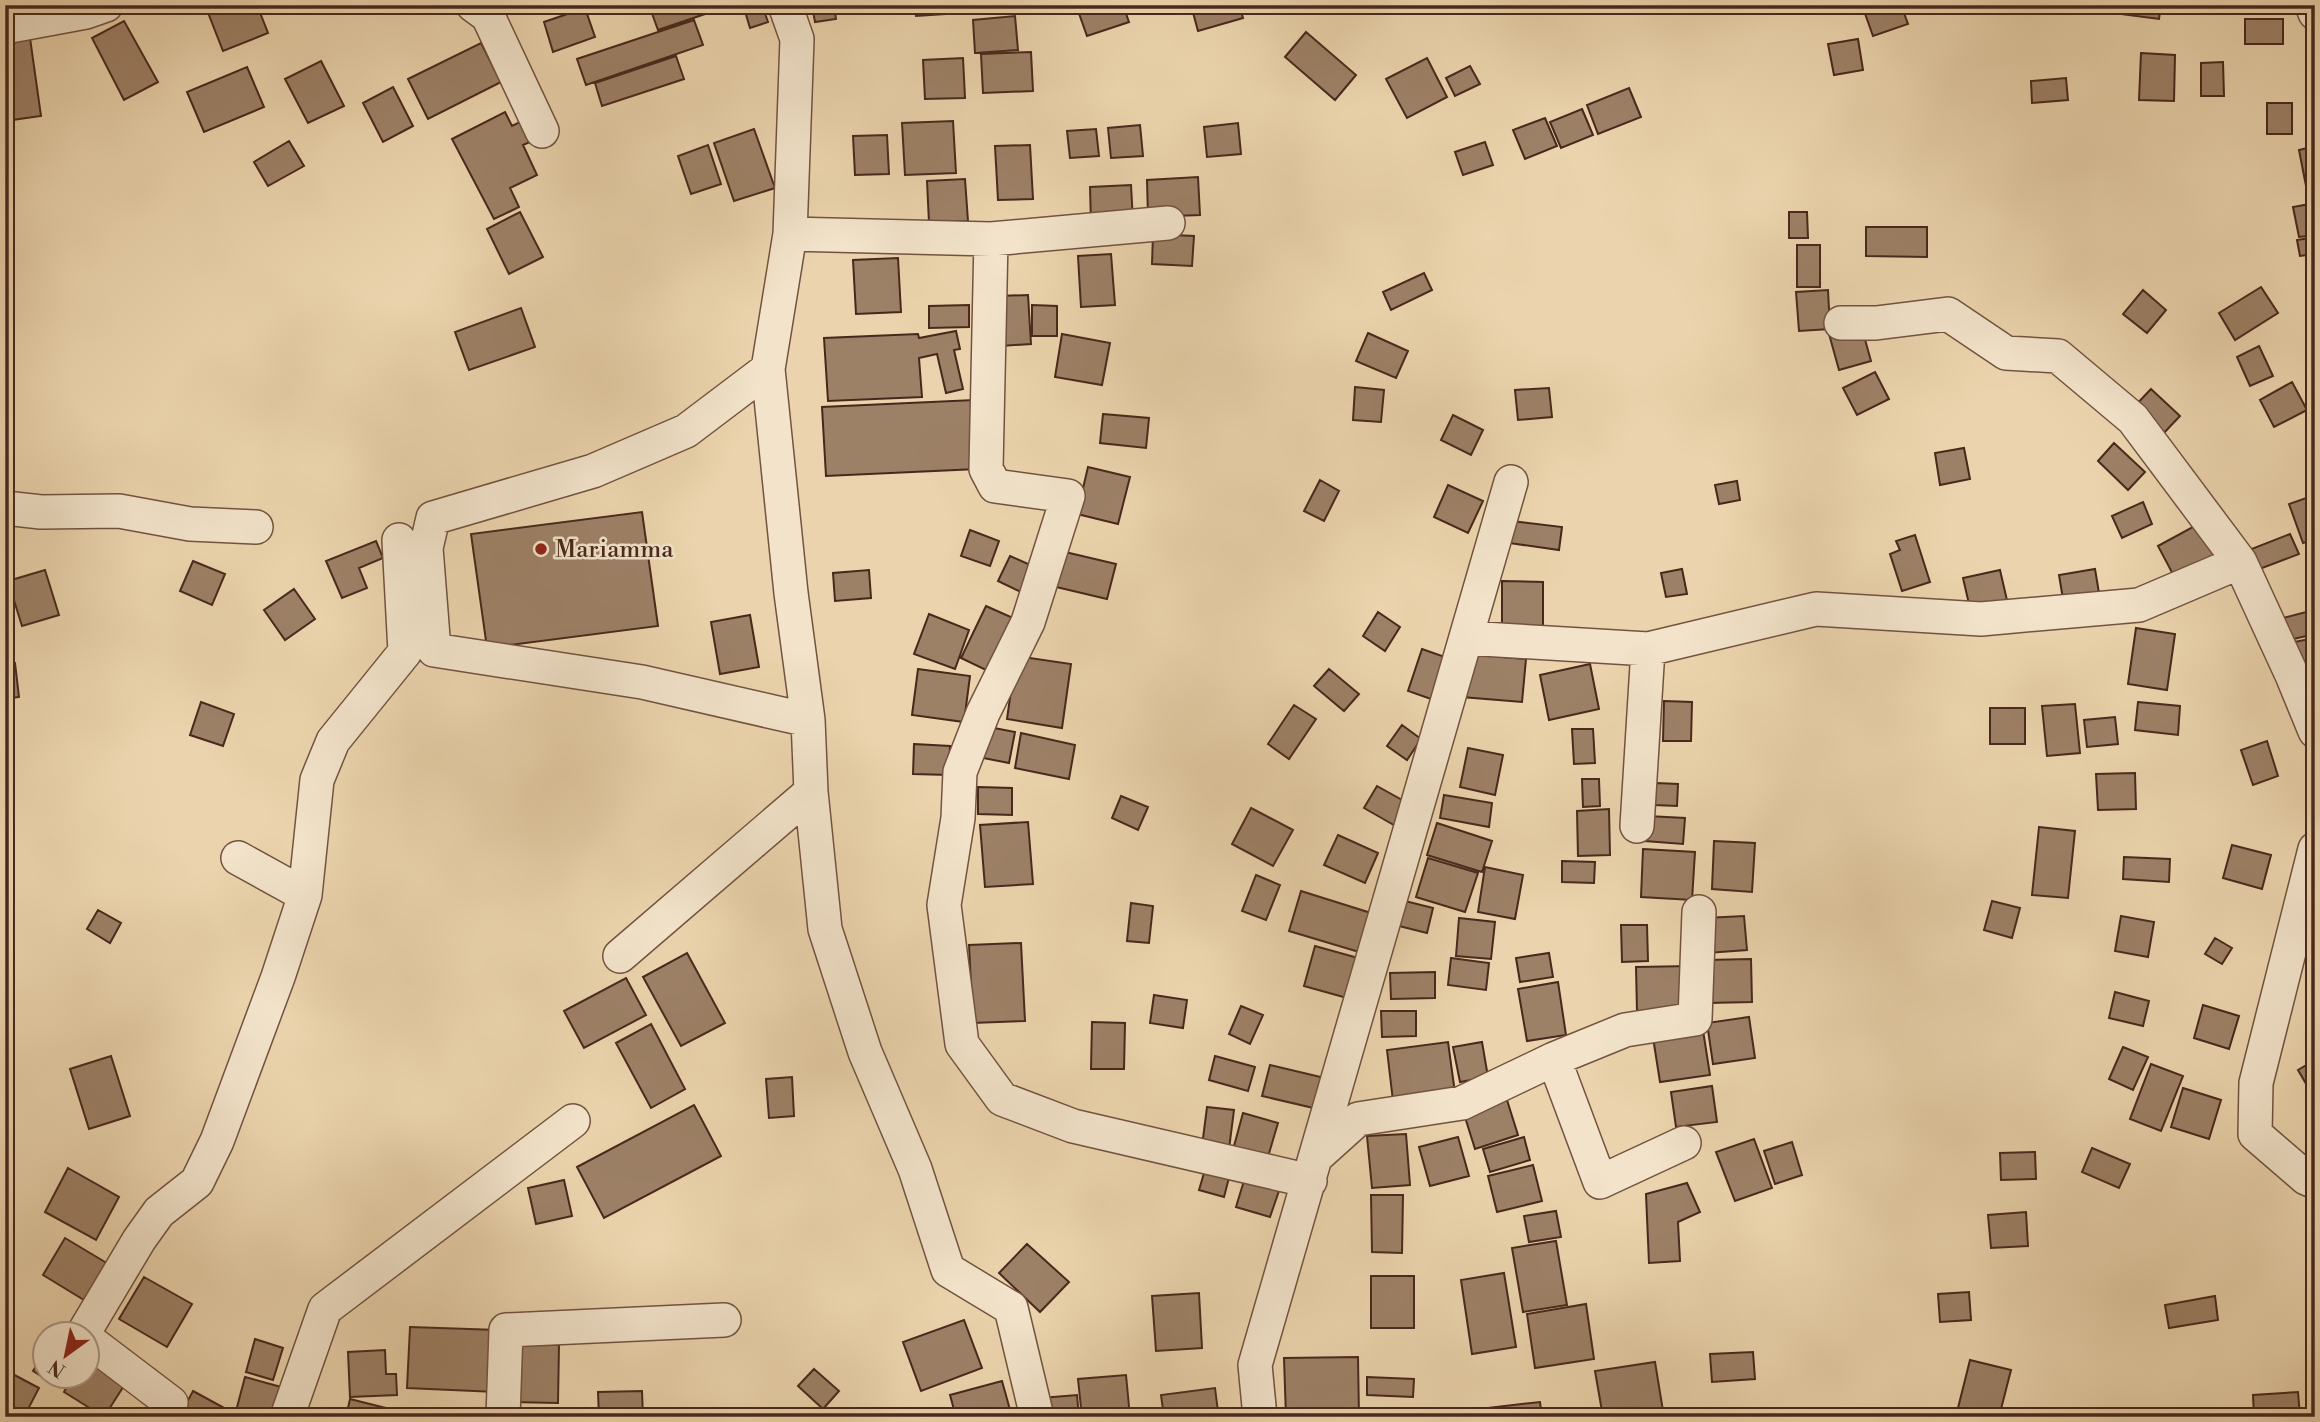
<svg xmlns="http://www.w3.org/2000/svg" width="2320" height="1422" viewBox="0 0 2320 1422" font-family="'Libre Bodoni',serif">
  <style>
    .building { fill: #9d8167; stroke: #49281c; stroke-width: 2 }
    .lines { fill: none; stroke-linecap: round; stroke-linejoin: round }
    .minor-casing { stroke: #725340; stroke-width: 36 }
    .minor { stroke: #f2e3ca; stroke-width: 33 }
    .poi-dot { fill: #8f2418; stroke: #f2e3ca; stroke-width: 2.5 }
    .labels { text-anchor: middle; stroke-width: 5; stroke-linejoin: round; paint-order: stroke }
    .poi-label { font-size: 24px; fill: #49281c; stroke: #f2e3ca; text-anchor: start }
  </style>
  <rect width="100%" height="100%" fill="#ebd4ad"/>
  <filter id="stains"><feTurbulence type="fractalNoise" baseFrequency=".00286" numOctaves="4"/><feColorMatrix values="0 0 0 0 .2 0 0 0 0 .09 0 0 0 0 .02 0 0 0 .5 -.17"/></filter>
  <radialGradient id="worn" r=".72"><stop offset=".6" stop-color="#630" stop-opacity="0"/><stop offset="1" stop-color="#630" stop-opacity=".3"/></radialGradient>
  <path class="building" d="M205 5H257L268 33 223 51Z
    M649 5H706L708 13 658 30Z
    M752 5H762L768 22 750 28 744 8Z
    M812 5H834L836 19 815 22Z
    M915 5H944L945 14 916 16Z
    M1076 5H1123L1129 22 1087 36Z
    M1191 5H1239L1243 18 1198 31Z
    M1862 5H1901L1908 24 1873 36Z
    M1972 5H2020V10H1972Z
    M2121 5H2161L2159 19 2120 14Z
    M2246 5H2281V14L2246 12Z
    M585 8 595 37 553 52 544 22Z
    M1015 16 1018 50 975 53 973 20Z
    M2245 19H2283V44H2245Z
    M694 20 703 45 586 85 577 59Z
    M124 21 158 82 124 100 92 38Z
    M29 31 41 116 5 121V35Z
    M1306 32 1356 75 1335 100 1285 57Z
    M1858 39 1863 70 1834 75 1828 44Z
    M481 43 501 82 428 119 408 79Z
    M1031 52 1033 91 983 93 981 54Z
    M2141 53 2175 55 2174 101 2139 100Z
    M676 56 684 79 602 106 595 83Z
    M963 58 965 98 925 99 923 60Z
    M1427 58 1447 97 1407 118 1386 79Z
    M321 61 344 106 308 123 285 79Z
    M2223 62 2224 96H2201V63Z
    M1470 66 1480 84 1455 96 1446 78Z
    M247 67 264 107 204 132 187 92Z
    M2066 78 2068 100 2032 103 2031 81Z
    M393 87 413 126 383 142 363 103Z
    M1629 88 1641 117 1598 134 1587 105Z
    M2267 103H2292V134H2267Z
    M1582 109 1593 135 1561 148 1550 122Z
    M505 112 512 126 522 121 532 141 523 145 537 175 510 188 519 207 494 219 452 139Z
    M1545 118 1557 146 1525 159 1513 130Z
    M953 121 956 173 905 175 902 123Z
    M1238 123 1241 154 1207 157 1204 127Z
    M1140 125 1143 156 1111 158 1108 128Z
    M754 129 775 188 734 201 714 143Z
    M1096 129 1099 156 1070 158 1067 131Z
    M887 135 889 174 855 175 853 136Z
    M289 141 304 166 268 186 254 162Z
    M1485 142 1493 165 1463 175 1455 152Z
    M708 145 721 184 691 194 678 156Z
    M1030 145 1033 199 998 200 995 146Z
    M2315 146V189L2307 191 2299 150Z
    M1198 177 1200 215 1148 217 1147 180Z
    M965 179 968 221 929 223 927 181Z
    M1131 185 1133 221 1091 223 1090 187Z
    M2315 203V235L2299 237 2293 207Z
    M520 212 543 257 509 274 487 229Z
    M1789 212H1807L1808 238H1789Z
    M1866 227H1927V257L1866 256Z
    M1153 234 1194 236 1192 266 1152 264Z
    M2315 237V254L2300 256 2297 240Z
    M1797 245H1820V287H1797Z
    M1111 254 1115 305 1081 307 1078 256Z
    M898 258 901 312 856 314 853 260Z
    M1424 273 1432 290 1391 310 1383 292Z
    M2261 287 2278 313 2235 340 2219 313Z
    M1828 290 1830 329 1799 331 1796 292Z
    M2143 290 2166 310 2147 333 2123 314Z
    M1028 295 1031 344 1001 346 998 296Z
    M969 305V327L929 328V306Z
    M1032 305 1057 306V336H1032Z
    M521 308 535 347 469 370 455 332Z
    M1861 325 1871 361 1839 370 1829 334Z
    M956 331 960 349 954 350 963 389 946 393 937 354 919 358 922 397 828 401 824 338 918 334 919 338Z
    M1368 333 1408 351 1396 378 1356 361Z
    M1062 334 1110 343 1102 385 1055 377Z
    M2259 346 2273 376 2250 386 2237 357Z
    M1875 372 1889 399 1857 415 1843 388Z
    M2292 382 2307 410 2274 427 2260 400Z
    M1355 387 1384 390 1381 422 1353 420Z
    M1549 388 1552 417 1518 420 1515 390Z
    M2151 389 2180 416 2161 436 2133 408Z
    M974 400 977 469 826 476 822 407Z
    M1103 414 1149 418 1146 448 1100 443Z
    M1453 415 1483 430 1471 455 1441 440Z
    M2114 443 2145 472 2128 490 2098 461Z
    M1964 448 1970 479 1940 485 1935 453Z
    M1088 467 1130 477 1118 524 1077 514Z
    M1320 480 1339 491 1324 521 1304 511Z
    M1737 481 1740 500 1719 504 1715 485Z
    M1448 485 1483 501 1468 533 1434 517Z
    M2315 495V539L2303 543 2289 504Z
    M2143 502 2152 524 2122 538 2112 516Z
    M642 512 658 626 487 648 471 534Z
    M1512 521 1562 527 1559 550 1509 543Z
    M2200 523 2218 557 2176 580 2158 546Z
    M970 530 999 541 990 566 961 556Z
    M2290 534 2299 554 2257 570 2249 550Z
    M1915 535 1930 582 1902 591 1890 554 1900 550 1896 541Z
    M376 541 383 558 359 568 367 588 342 598 326 561Z
    M1061 551 1116 564 1107 599 1052 586Z
    M1010 556 1035 567 1023 593 998 581Z
    M193 561 225 574 212 605 180 591Z
    M1682 569 1687 594 1666 597 1661 573Z
    M2095 569 2100 599 2064 605 2059 575Z
    M45 570 59 615 22 626 8 581Z
    M869 570 871 598 835 601 833 573Z
    M2000 570 2009 609 1972 617 1963 578Z
    M1502 581 1543 582V630H1502Z
    M294 589 315 619 285 640 264 610Z
    M986 606 1013 618 988 671 961 658Z
    M2314 610 2315 634 2289 640 2283 618Z
    M1378 612 1400 627 1385 651 1363 636Z
    M929 614 969 630 955 669 914 654Z
    M750 615 759 667 720 674 711 622Z
    M2136 628 2175 634 2167 690 2128 684Z
    M2315 638V664L2294 668 2289 643Z
    M1422 649 1445 657 1431 699 1408 691Z
    M1466 654 1526 659 1522 702 1462 697Z
    M1016 656 1071 664 1062 728 1007 719Z
    M15 663 19 697 5 699V664Z
    M1590 664 1599 709 1549 720 1540 675Z
    M918 669 970 676 964 722 912 715Z
    M1329 669 1359 694 1344 711 1314 686Z
    M1664 701 1692 702 1691 741H1663Z
    M201 702 234 714 223 746 190 735Z
    M2138 702 2180 706 2178 735 2135 730Z
    M2075 704 2080 753 2047 756 2042 706Z
    M1294 705 1316 719 1289 759 1268 744Z
    M1990 708H2025V744H1990Z
    M2115 717 2118 744 2087 747 2084 720Z
    M1402 725 1421 739 1407 760 1387 746Z
    M984 726 1015 732 1009 763 978 757Z
    M1572 729H1593L1595 763 1574 764Z
    M1021 733 1075 745 1069 779 1015 768Z
    M2267 741 2278 776 2253 785 2241 750Z
    M914 744 950 746 949 775 913 774Z
    M1468 748 1503 755 1495 795 1460 787Z
    M2135 773 2136 809 2098 810 2096 774Z
    M1582 779H1599L1600 806 1583 807Z
    M1656 783 1678 784 1677 806 1654 805Z
    M1377 786 1413 806 1399 828 1364 808Z
    M978 787 1012 788V815L978 814Z
    M1444 795 1492 803 1489 827 1440 818Z
    M1121 796 1148 807 1138 830 1112 818Z
    M1251 808 1293 830 1273 866 1232 844Z
    M1609 809 1610 855 1578 856 1577 811Z
    M1647 816 1685 818 1683 844 1645 841Z
    M1028 822 1033 884 985 887 980 825Z
    M1437 823 1492 841 1482 872 1427 855Z
    M2039 827 2075 831 2068 898 2032 895Z
    M1338 835 1378 853 1365 883 1324 865Z
    M1714 841 1755 843 1752 892 1712 889Z
    M2232 845 2271 855 2262 889 2223 878Z
    M1643 849 1695 852 1692 900 1641 897Z
    M2124 857 2170 859 2169 882 2123 879Z
    M1428 858 1478 873 1465 912 1416 897Z
    M1562 861 1595 862 1594 883 1562 882Z
    M1485 867 1523 875 1515 919 1478 912Z
    M1256 875 1280 885 1266 920 1242 911Z
    M1301 891 1371 913 1359 952 1289 931Z
    M1405 901 1433 908 1427 933 1399 926Z
    M1992 901 2020 908 2012 938 1984 930Z
    M1131 903 1153 906 1149 943 1127 941Z
    M98 910 121 923 110 943 87 929Z
    M1744 916 1747 950 1707 953 1705 918Z
    M2121 916 2154 922 2148 957 2115 951Z
    M1459 918 1495 922 1491 959 1456 956Z
    M1621 925H1647L1648 961 1622 962Z
    M2215 938 2232 948 2222 964 2205 954Z
    M1021 943 1025 1021 973 1023 969 945Z
    M1315 946 1358 958 1347 998 1304 986Z
    M687 953 725 1023 681 1046 643 977Z
    M1549 953 1553 977 1520 982 1516 958Z
    M1451 958 1489 963 1486 990 1448 985Z
    M1751 959 1752 1002 1708 1003 1707 960Z
    M1691 966 1692 1010 1637 1011 1636 967Z
    M1435 972V998L1391 999 1390 973Z
    M626 978 646 1015 584 1048 564 1011Z
    M1558 982 1566 1035 1527 1041 1518 989Z
    M2115 992 2149 1001 2143 1026 2109 1018Z
    M1154 995 1187 1000 1183 1028 1150 1023Z
    M2203 1005 2239 1016 2229 1049 2194 1038Z
    M1241 1006 1263 1015 1250 1044 1229 1034Z
    M1381 1011H1416V1036L1382 1037Z
    M1749 1017 1755 1058 1713 1064 1707 1023Z
    M1092 1022 1125 1023 1124 1069H1091Z
    M651 1024 685 1089 651 1108 616 1043Z
    M1702 1024 1710 1075 1660 1082 1652 1031Z
    M1448 1042 1455 1093 1393 1101 1387 1050Z
    M1482 1042 1488 1077 1460 1082 1453 1047Z
    M2123 1047 2148 1057 2133 1090 2109 1079Z
    M111 1056 130 1116 89 1129 70 1069Z
    M1215 1056 1255 1067 1248 1091 1209 1080Z
    M2315 1060V1099L2298 1070Z
    M2151 1064 2183 1076 2161 1131 2130 1119Z
    M1270 1065 1329 1079 1322 1110 1262 1096Z
    M792 1077 794 1116 769 1118 766 1079Z
    M1712 1086 1717 1122 1676 1127 1671 1092Z
    M2183 1088 2221 1100 2209 1139 2171 1127Z
    M1507 1100 1518 1135 1475 1149 1464 1114Z
    M694 1105 721 1156 604 1218 577 1167Z
    M1207 1107 1234 1110 1228 1157 1201 1154Z
    M1243 1113 1278 1123 1265 1167 1231 1157Z
    M1406 1134 1410 1185 1372 1188 1367 1136Z
    M1458 1137 1469 1176 1430 1186 1419 1147Z
    M1524 1137 1530 1160 1490 1172 1483 1149Z
    M1754 1139 1772 1188 1735 1201 1716 1152Z
    M1792 1142 1802 1175 1775 1184 1764 1151Z
    M2092 1148 2130 1164 2119 1188 2082 1172Z
    M2035 1152 2036 1179 2001 1180 2000 1153Z
    M1207 1163 1231 1170 1224 1197 1199 1190Z
    M1533 1165 1542 1201 1497 1212 1488 1176Z
    M68 1168 119 1197 96 1240 45 1212Z
    M1246 1174 1281 1185 1270 1217 1236 1207Z
    M564 1180 572 1216 536 1224 528 1188Z
    M1687 1183 1700 1212 1678 1222 1680 1261 1649 1263 1646 1194Z
    M1371 1195H1403L1402 1253 1372 1252Z
    M1556 1211 1561 1237 1529 1242 1524 1216Z
    M2026 1212 2028 1246 1991 1248 1988 1215Z
    M65 1238 115 1268 92 1305 43 1275Z
    M1556 1241 1567 1305 1523 1312 1512 1248Z
    M1027 1244 1069 1282 1040 1312 999 1273Z
    M1504 1273 1516 1347 1472 1354 1461 1280Z
    M1371 1276H1414V1328H1371Z
    M144 1277 192 1304 167 1347 119 1319Z
    M1969 1292 1971 1320 1940 1322 1938 1294Z
    M1199 1293 1202 1348 1156 1351 1152 1296Z
    M2215 1296 2218 1320 2169 1328 2165 1305Z
    M1586 1304 1594 1359 1535 1368 1527 1314Z
    M964 1320 982 1368 921 1391 903 1342Z
    M410 1327 498 1330 496 1392 407 1388Z
    M255 1339 283 1348 273 1380 246 1372Z
    M512 1343 559 1345 558 1403 511 1402Z
    M46 1350V1376H65L59 1387 33 1371Z
    M385 1350 386 1374H396L397 1395 350 1397 348 1352Z
    M1753 1352 1755 1379 1712 1382 1710 1354Z
    M88 1356 127 1381 104 1417 64 1392 73 1376H88Z
    M1358 1357 1359 1417H1286L1284 1358Z
    M1970 1360 2011 1370 1999 1417H1975L1957 1412Z
    M1655 1362 1664 1417H1603L1595 1371Z
    M814 1369 839 1391 823 1409 798 1386Z
    M5 1370 39 1388 26 1413 5 1403Z
    M1126 1375 1130 1417H1082L1078 1379Z
    M245 1377 281 1387 273 1417H256L236 1411Z
    M1367 1377 1414 1379 1413 1397 1367 1395Z
    M1002 1381 1012 1417H956L950 1395Z
    M1215 1388 1218 1412 1164 1417 1161 1395Z
    M193 1391 237 1415 236 1417H179Z
    M642 1391 643 1417H599L598 1392Z
    M2298 1392 2300 1416 2254 1417 2253 1395Z
    M1077 1395 1079 1417H1043L1041 1398Z
    M350 1399 402 1412 401 1417H346Z
    M1540 1402 1542 1417H1462L1461 1411Z"/>
  <g class="lines">
    <defs>
      <path id="minor" d="M473 5 488 16 542 131
        M785 5 797 39 790 234 768 369 791 593 808 720 811 792 825 929 865 1052 915 1169 948 1270 1011 1308 1037 1417
        M2312 5 2315 13
        M5 27 86 12 106 5
        M790 234 991 239 1168 223
        M991 239 986 469 995 486 1068 496 1028 622 983 713 960 772 958 818 944 905 962 1044 1002 1099 1073 1126 1310 1181
        M1841 323H1876L1948 314 2006 353 2058 356 2133 419 2240 562 2292 675 2315 731
        M768 369 686 431 593 471 433 518 426 548 434 650 642 682 808 720
        M5 508 41 512 119 511 190 524 256 527
        M1466 638 1648 649 1816 609 1981 619 2139 605 2240 562
        M1637 826 1648 649
        M2315 849 2256 1083 2255 1134 2306 1178 2315 1182
        M238 858 305 895
        M620 956 811 792
        M1554 1059 1600 1182 1684 1143
        M1318 1155 1358 1119 1462 1103 1554 1059 1625 1030 1695 1019 1699 912
        M83 1334 139 1240 159 1212 197 1182 217 1141 278 977 305 895 317 780 333 741 405 652 399 540
        M88 1340 171 1403 168 1417
        M287 1417 325 1309 573 1121
        M503 1417 506 1330 724 1320
        M1260 1417 1255 1365 1511 482"/>
    </defs>
    <use href="#minor" class="minor-casing"/>
    <use href="#minor" class="minor"/>
  </g>
  <circle class="poi-dot" cx="541" cy="549" r="7"/>
  <g class="labels">
    <g class="poi-label">
      <text x="555" y="557">Mariamma</text>
    </g>
  </g>
  <rect width="2320" height="1422" fill="none" stroke="#ebd4ad" stroke-width="28"/>
  <rect x="7" y="7" width="2306" height="1408" fill="none" stroke="#49281c" stroke-width="3.5"/>
  <rect x="14" y="14" width="2292" height="1394" fill="none" stroke="#49281c" stroke-width="2"/>
  <g transform="translate(66 1355) rotate(213)"><circle r="33" fill="#f2e3ca" stroke="#ae9884" stroke-width="2"/>
  <path d="M0-5L12 26L0 18L-12 26Z" fill="#8f2418"/>
  <text y="-10" font-size="19" font-weight="bold" text-anchor="middle" fill="#49281c">N</text>
  </g>
  <rect width="100%" height="100%" filter="url(#stains)"/>
  <rect width="100%" height="100%" fill="url(#worn)"/>
</svg>
